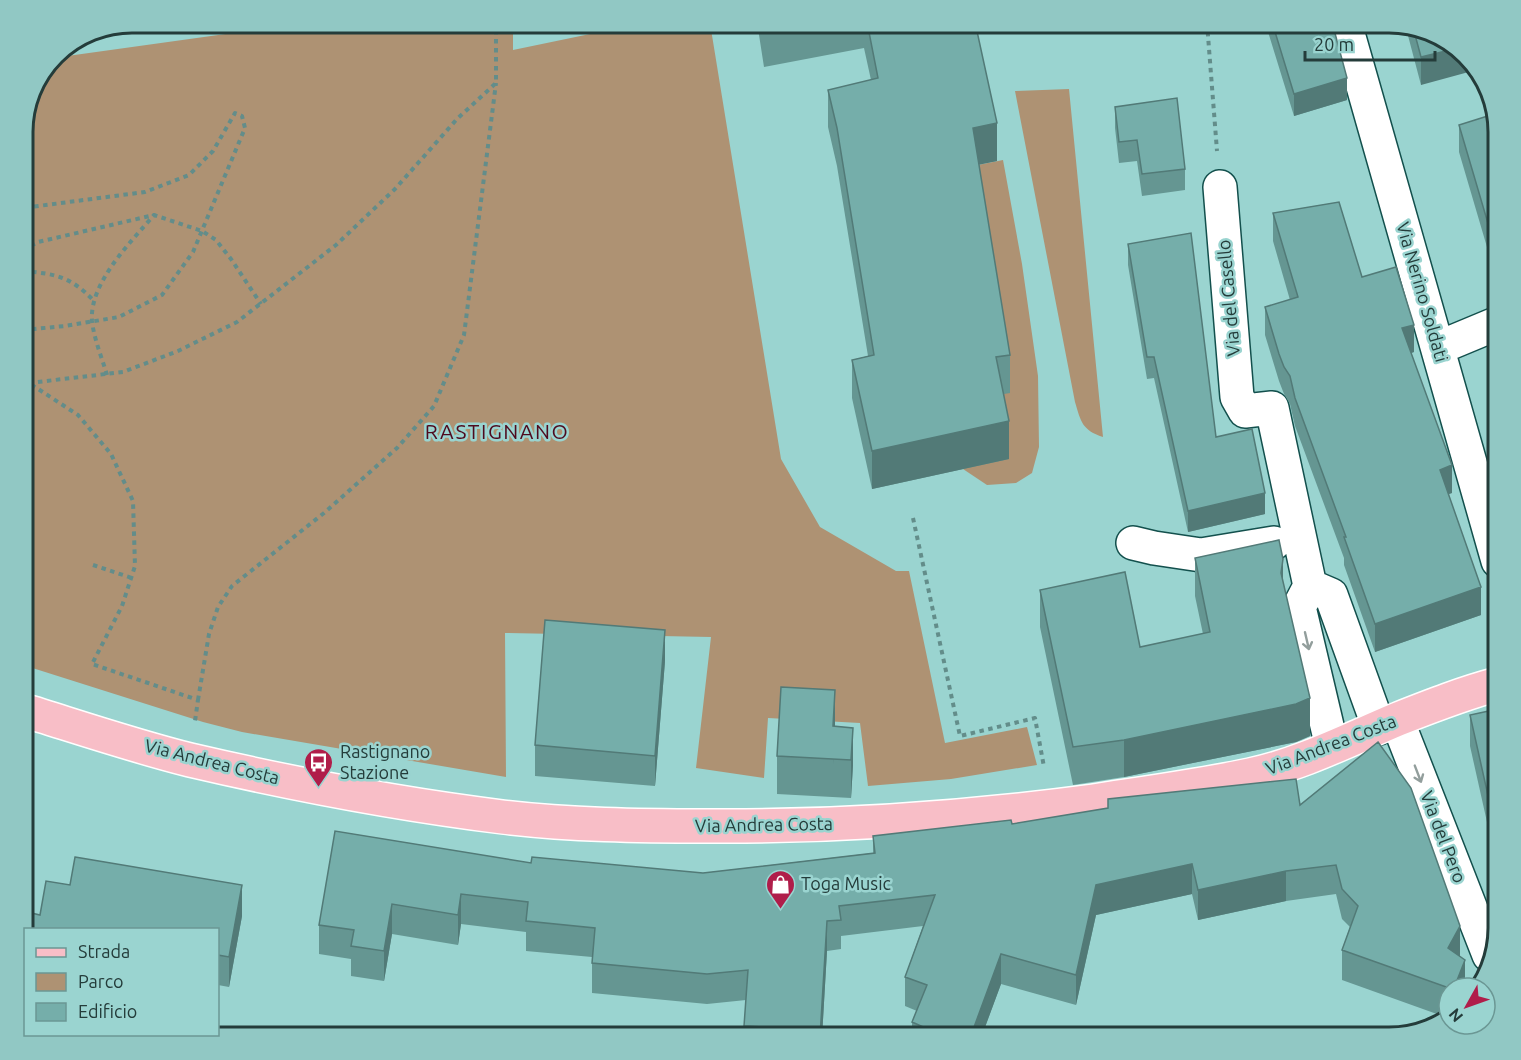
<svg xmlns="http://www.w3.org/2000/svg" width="1521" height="1060" viewBox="0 0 1521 1060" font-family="Ubuntu,sans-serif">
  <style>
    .green { fill: #ae9273 }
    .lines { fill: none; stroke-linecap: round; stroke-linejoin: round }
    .minor-casing { stroke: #13504d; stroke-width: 36 }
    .major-casing { stroke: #fff; stroke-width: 36 }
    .path { stroke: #638d8a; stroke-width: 4; stroke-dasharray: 4.5 4.5; stroke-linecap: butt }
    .minor { stroke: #fff; stroke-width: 33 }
    .major { stroke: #f8bec7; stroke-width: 33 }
    .wall { fill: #659692 }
    .shaded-wall { fill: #527a77 }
    .building { fill: #75aeaa; stroke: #527a77; stroke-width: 1.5 }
    .oneway { stroke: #929e9c }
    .labels { text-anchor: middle; stroke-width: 5; stroke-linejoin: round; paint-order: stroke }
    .street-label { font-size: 18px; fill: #243c3a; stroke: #9ad4d0 }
    .poi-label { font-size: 18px; fill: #243c3a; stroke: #9ad4d0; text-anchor: start }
    .quarter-label { font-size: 21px; letter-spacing: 1.5px; fill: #4f0a1e; stroke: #9ad4d0 }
    .rim { fill: none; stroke: #243c3a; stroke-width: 3 }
  </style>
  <rect width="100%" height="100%" fill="#9ad4d0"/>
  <path class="green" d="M304 23H513V50L643 23H710L781 459 820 527 896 571H909L945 743 1027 727 1037 765 951 779 868 786 860 723 768 718 764 778 696 768 711 637 505 633 506 777 242 732 203 722 23 665V125L34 84 53 58Z
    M1069 89 1103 437C1082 430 1081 422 1075 402L1015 91Z
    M1003 160 1022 264 1038 376 1039 447 1032 473 1016 483 987 485 963 469 973 166Z"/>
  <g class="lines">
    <defs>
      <path id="minor" d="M1345 23 1498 561
        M1220 187 1237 397 1245 411 1272 408 1310 586 1299 607 1332 747
        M1438 348 1498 323
        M1133 543 1154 548 1201 555 1274 543
        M1310 586 1331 595 1379 728
        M1397 720 1489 955"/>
      <path id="major" d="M23 710C78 727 134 746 190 760 293 784 398 804 503 817 570 825 639 826 707 826 836 827 965 818 1093 801 1145 793 1198 786 1250 775 1302 764 1350 739 1398 719 1431 706 1464 693 1498 684"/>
    </defs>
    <use href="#minor" class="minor-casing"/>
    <use href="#major" class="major-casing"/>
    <path class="path" d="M1207 23 1217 151
      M23 250 38 242 154 215 202 231 216 240 231 259 261 304
      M23 271C56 274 70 276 94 301
      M23 330 65 326 119 317 162 295 193 252 245 128 242 116 235 113 213 151 189 175 145 192 23 208
      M107 375C102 358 94 339 92 321 89 283 131 242 154 215
      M23 382 29 383 78 415 111 454 133 501 135 566 122 606 92 664 198 700 195 721
      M29 383 123 372 178 351 237 322 336 245 395 189 457 119 496 83V23
      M913 518 960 736 1035 718 1044 767
      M93 565 132 578
      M198 700 209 634 218 607 232 586 324 513 397 448 434 406 464 335 496 83"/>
    <use href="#minor" class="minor"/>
    <use href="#major" class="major"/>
  </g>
  <path class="wall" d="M757 22H975L997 161 979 164 1010 355V393L1004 394 1009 459 872 489 852 398V360L868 356 837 166 828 127V90L871 80 864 48 764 67Z
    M1265 22H1332L1347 100 1294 116Z
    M1406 28 1455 45 1421 85Z
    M1115 107 1185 169V190L1142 196 1137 161 1119 163 1115 128Z
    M1459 125 1498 132V281H1497L1459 152Z
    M1273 213 1362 277 1414 352 1411 353 1452 493 1448 494 1481 615 1375 652 1344 565V558L1295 426 1290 404 1284 394 1279 381 1265 335V307L1290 300 1273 241Z
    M1128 244 1216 437 1265 514 1188 532 1154 378 1147 379 1128 265Z
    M1195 558 1283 583 1310 736 1296 742 1124 777 1073 785 1040 627V590L1140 647 1203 634 1195 596Z
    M665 661 655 786 535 776V745Z
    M1498 709 1491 840 1470 746V715Z
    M835 726 853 728V765L851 798 777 794V756Z
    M1300 805 1460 956 1465 988H1449V1017L1448 1018 1342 980V950L1350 927 1342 919 1336 894 1286 901 1198 920 1192 894 1096 915 1076 1005 1001 984 981 1038H912V1022L917 1011 905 1006V977L923 926 841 936V949L827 951 822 1037H744L746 1000 707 1004 592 993V957L526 951V932L461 924 458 945 392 934 384 981 351 976V959L319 954V925L531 863 703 873 873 853V836L1012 824Z
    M40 915 242 916 229 987 218 985V930Z"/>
  <path class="shaded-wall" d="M1458 48 1476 70 1421 85V57Z
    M1347 78V100L1294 116V94Z
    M997 123V161L973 166V128Z
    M1497 254H1498V281H1497Z
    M1414 325V352L1402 356V328Z
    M1009 421V459L872 489V451Z
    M1452 465V493L1440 497V470Z
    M1265 493V514L1188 532V511Z
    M1283 559V597L1281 573Z
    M1481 587V615L1375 652V624Z
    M665 630V661L655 786V756Z
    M835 690V728L833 764V726Z
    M1310 698V736L1296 742 1124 777V740Z
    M853 728V765L851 798V760Z
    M1498 807V838L1491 840V809Z
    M1192 864V894L1096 915 1076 1005V975L1096 885Z
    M1286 871V901L1198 920V890Z
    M242 885V916L229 987V957Z
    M461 894V924L458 945V915Z
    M392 904V934L384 981V951Z
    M827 921V951L822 1037H820Z
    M1460 926V956L1448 978V948Z
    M1001 954V984L981 1038H970Z
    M1465 960V988H1454Z"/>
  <path class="building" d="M763 22H798L764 29Z
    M867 22H975L997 123 973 128 1010 355 996 357 1009 421 872 451 852 360 874 355 837 128 828 90 878 78Z
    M1272 22H1332L1347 78 1294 94Z
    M1414 31 1455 45 1458 48 1421 57Z
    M1177 98 1185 169 1142 174 1137 140 1119 142 1115 107Z
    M1494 114 1498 132V254H1497L1459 125Z
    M1339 202 1362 277 1396 267 1414 325 1402 328 1452 465 1440 470 1481 587 1375 624 1344 537H1346L1295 398 1290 376 1284 367 1279 354 1265 307 1298 297 1273 213Z
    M1191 233 1216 437 1252 429 1265 493 1188 511 1154 357H1147L1128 244Z
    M1279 540 1283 559 1281 573 1310 698 1296 704 1124 740 1073 747 1040 590 1125 572 1140 647 1210 632 1195 558Z
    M545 620 665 630 655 756 535 745Z
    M781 687 835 690 833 726 853 728 851 760 777 756Z
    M1498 709V807L1491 809 1470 715Z
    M1378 742 1411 788 1460 926 1448 948 1465 960 1454 988H1449L1342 950 1358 906 1342 889 1336 865 1286 871 1198 890 1192 864 1096 885 1076 975 1001 954 970 1038H948L912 1022 927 985 905 977 935 895 839 906 841 920 827 921 820 1037H778L780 1028 744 1026 748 970 707 974 592 963 595 928 526 921 528 902 461 894 458 915 392 904 384 951 351 946 354 930 319 925 335 831 531 863 532 857 703 873 875 853 873 836 1011 820 1012 824 1108 808V799L1296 779 1300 805Z
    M75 857 242 885 229 957 218 955V930H26V944L23 934V911L40 915 46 881 70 885Z"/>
  <defs><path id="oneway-shaft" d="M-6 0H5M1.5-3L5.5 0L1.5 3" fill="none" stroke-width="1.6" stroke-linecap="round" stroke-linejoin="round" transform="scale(1.5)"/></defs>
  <g class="oneway">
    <use href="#oneway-shaft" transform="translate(1307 641) rotate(77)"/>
    <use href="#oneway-shaft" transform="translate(1418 774) rotate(69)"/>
  </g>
  <defs>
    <symbol id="bus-pin" viewBox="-11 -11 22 30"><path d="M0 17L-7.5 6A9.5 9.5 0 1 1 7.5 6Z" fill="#b01d4a" stroke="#9ad4d0"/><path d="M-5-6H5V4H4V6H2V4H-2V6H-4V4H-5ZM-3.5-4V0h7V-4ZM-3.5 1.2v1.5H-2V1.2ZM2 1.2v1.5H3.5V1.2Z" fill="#fff"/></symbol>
    <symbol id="shop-pin" viewBox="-11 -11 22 30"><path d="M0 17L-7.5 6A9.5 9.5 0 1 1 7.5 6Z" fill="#b01d4a" stroke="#9ad4d0"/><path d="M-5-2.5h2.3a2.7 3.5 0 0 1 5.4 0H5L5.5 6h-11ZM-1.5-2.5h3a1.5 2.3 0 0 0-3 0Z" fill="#fff"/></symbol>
  </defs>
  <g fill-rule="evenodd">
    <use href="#bus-pin" x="302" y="746" width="33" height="45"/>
    <use href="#shop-pin" x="764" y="868" width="33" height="45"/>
  </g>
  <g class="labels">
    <g class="street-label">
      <text transform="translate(1422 292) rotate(74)" y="6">Via Nerino Soldati</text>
      <text transform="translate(1229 298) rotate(-95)" y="6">Via del Casello</text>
      <text transform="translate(1331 745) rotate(-21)" y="6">Via Andrea Costa</text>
      <text transform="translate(212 762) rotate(14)" y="6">Via Andrea Costa</text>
      <text transform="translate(764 825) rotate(-1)" y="6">Via Andrea Costa</text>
      <text transform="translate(1443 837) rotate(69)" y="6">Via del Pero</text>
    </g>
    <g class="poi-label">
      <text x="340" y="758">Rastignano<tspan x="340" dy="21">Stazione</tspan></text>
      <text x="801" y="890">Toga Music</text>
    </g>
    <g class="quarter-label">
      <text x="497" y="439">RASTIGNANO</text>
    </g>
  </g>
  <path d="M0 0H1521V1060H0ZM132 33H1389A99 99 0 0 1 1488 132V928A99 99 0 0 1 1389 1027H132A99 99 0 0 1 33 928V132A99 99 0 0 1 132 33Z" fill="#91c8c4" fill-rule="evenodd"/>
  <path class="rim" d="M132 33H1389A99 99 0 0 1 1488 132V928A99 99 0 0 1 1389 1027H132A99 99 0 0 1 33 928V132A99 99 0 0 1 132 33Z"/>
  <rect x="24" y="928" width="195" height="108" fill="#9ad4d0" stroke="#6b9794" stroke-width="1.5"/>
  <rect x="36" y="948" width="30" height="9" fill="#f8bec7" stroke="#6b9794" stroke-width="1.5"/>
  <text x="78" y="958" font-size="18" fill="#243c3a">Strada</text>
  <rect x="36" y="973" width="30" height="18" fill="#ae9273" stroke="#6b9794" stroke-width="1.5"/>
  <text x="78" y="988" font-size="18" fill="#243c3a">Parco</text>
  <rect x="36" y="1003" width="30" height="18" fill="#75aeaa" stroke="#6b9794" stroke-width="1.5"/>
  <text x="78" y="1018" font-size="18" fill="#243c3a">Edificio</text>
  <g transform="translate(1467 1006) rotate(230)"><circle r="28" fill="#9ad4d0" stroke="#6b9794" stroke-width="1.5"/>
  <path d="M0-4.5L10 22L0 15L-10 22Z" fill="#b01d4a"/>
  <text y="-9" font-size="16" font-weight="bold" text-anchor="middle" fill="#243c3a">N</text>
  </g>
  <path d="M1305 51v9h130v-9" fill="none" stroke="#243c3a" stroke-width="3"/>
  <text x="1314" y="51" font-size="18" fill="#243c3a" stroke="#9ad4d0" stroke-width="4.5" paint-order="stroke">20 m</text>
</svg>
